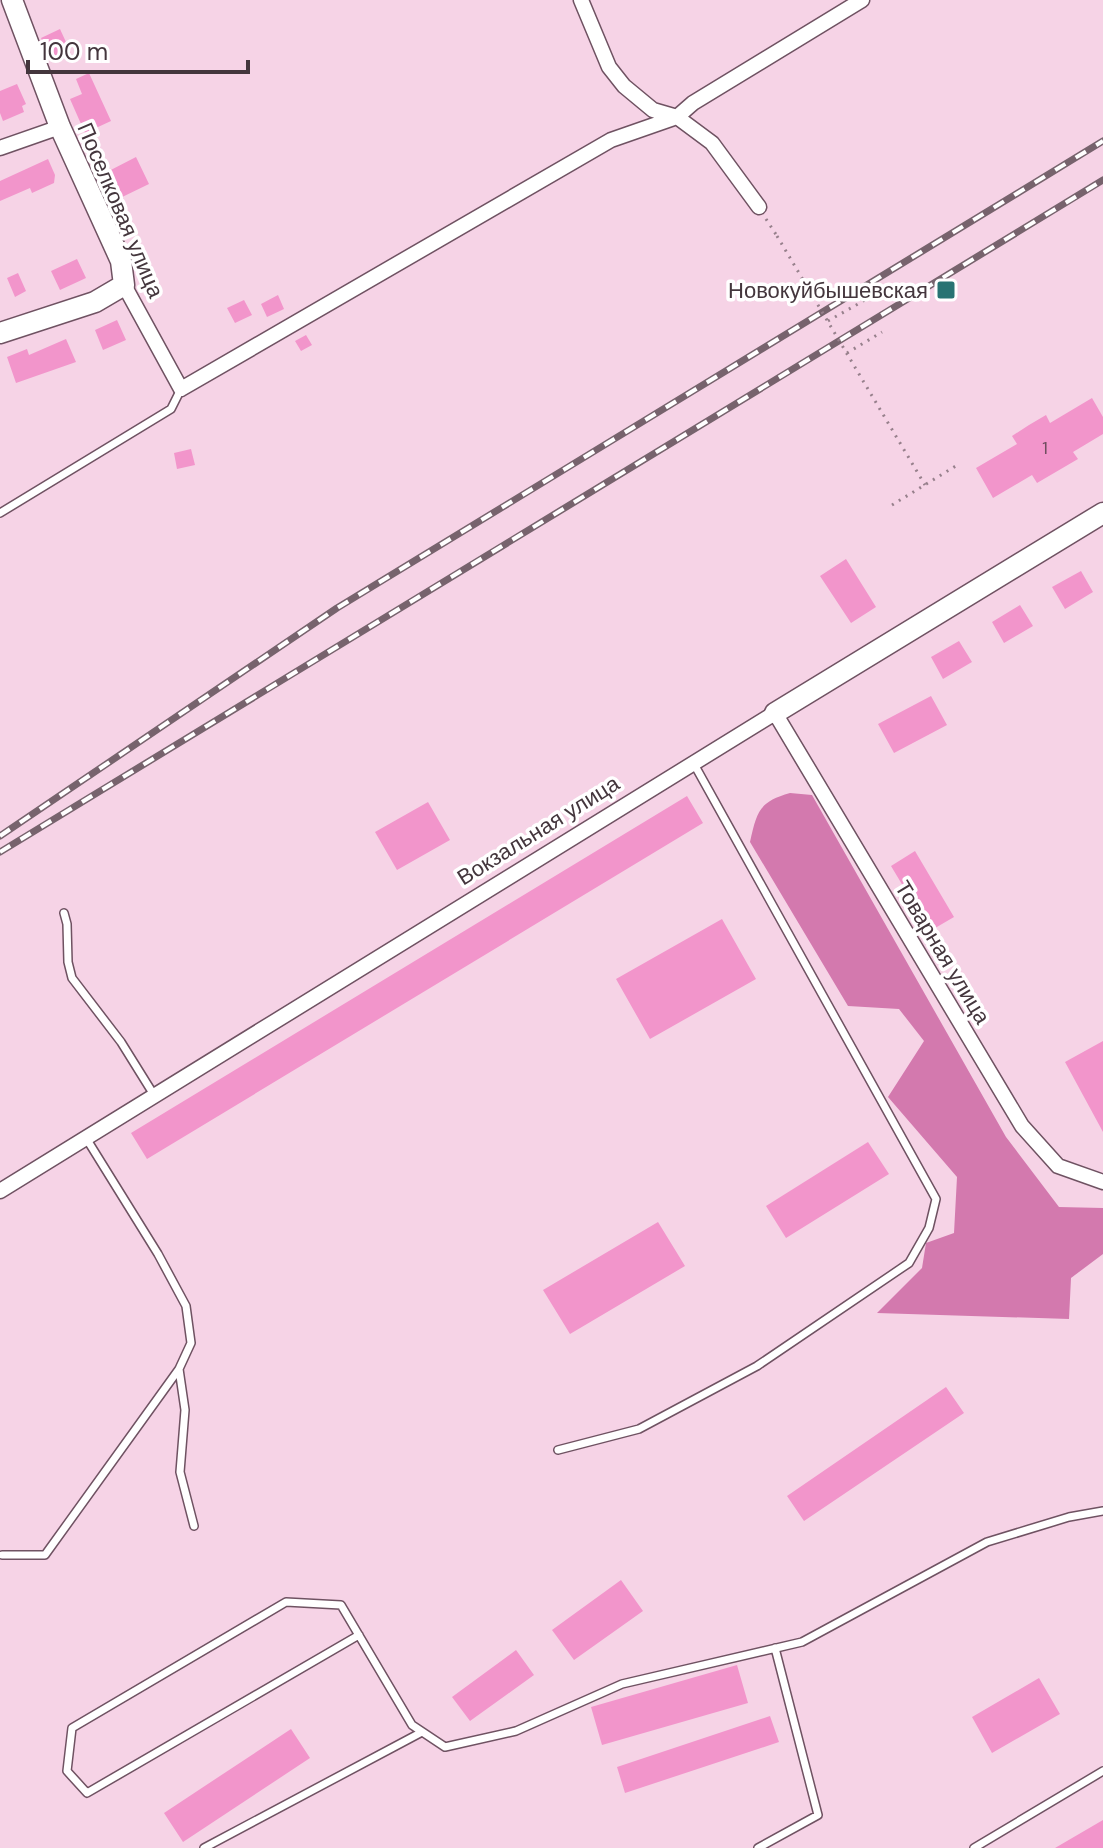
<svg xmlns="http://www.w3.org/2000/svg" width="1103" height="1848" viewBox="0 0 1103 1848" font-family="'DM Sans',sans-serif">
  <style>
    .forest { fill: #d379ae }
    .building { fill: #f295cb }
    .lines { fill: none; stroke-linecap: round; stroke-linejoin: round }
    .lane-casing { stroke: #6f5262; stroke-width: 10 }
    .street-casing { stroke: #6f5262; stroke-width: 17 }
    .secondary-casing { stroke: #6f5262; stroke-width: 23 }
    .path { stroke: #97808c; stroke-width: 3; stroke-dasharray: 2 6; stroke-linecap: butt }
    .lane { stroke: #fff; stroke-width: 7 }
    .street { stroke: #fff; stroke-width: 14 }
    .secondary { stroke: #fff; stroke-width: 20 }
    .rail-casing { stroke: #77636d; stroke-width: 7 }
    .rail { stroke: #fff; stroke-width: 4; stroke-dasharray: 12; stroke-linecap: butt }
    .path-bridge { stroke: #97808c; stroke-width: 3; stroke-dasharray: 2 6; stroke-linecap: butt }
    .poi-dot { fill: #297373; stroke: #fff; stroke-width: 3 }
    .labels { text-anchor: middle; stroke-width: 7; stroke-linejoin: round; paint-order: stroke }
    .number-label { font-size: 18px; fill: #704e60 }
    .street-label { font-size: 22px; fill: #44363d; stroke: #fff }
    .poi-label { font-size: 22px; fill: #44363d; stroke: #fff; text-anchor: end }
  </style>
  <rect width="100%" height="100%" fill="#f6d3e6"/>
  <path class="forest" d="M790 793 812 795 1006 1137 1059 1207 1103 1208V1254L1071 1278 1069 1319 877 1313 922 1268 926 1243 954 1233 957 1177 888 1097 924 1041 899 1009 848 1006 750 842C757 811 759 802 790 793Z"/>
  <path class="building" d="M60 29 71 53 52 61 41 38Z
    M89 73 111 121 85 133 70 99 82 94 76 79Z
    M17 84 26 104 22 106 24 112 3 121 0 113V91Z
    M136 157 149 184 116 200 103 174Z
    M48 159 55 175 54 183 32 193 30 188 0 201V181Z
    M77 259 86 278 60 290 51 271Z
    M18 273 26 291 15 297 7 278Z
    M278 295 284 309 267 317 261 304Z
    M244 300 252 315 235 323 227 308Z
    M117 320 126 340 103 350 95 330Z
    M306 335 312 345 301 351 295 341Z
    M66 339 76 362 16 383 7 357 27 349 29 355Z
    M1092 398 1103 417V434L1073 452 1078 459 1037 483 1032 475 993 498 976 468 1017 444 1012 436 1029 425 1046 415 1050 423Z
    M191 449 195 465 177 469 174 453Z
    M846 559 876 607 851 623 820 576Z
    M1081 571 1093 592 1065 609 1052 587Z
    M1020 605 1033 626 1004 643 992 622Z
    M959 641 972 662 943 679 931 657Z
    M931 696 947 725 894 753 878 724Z
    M687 796 703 823 147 1159 131 1133Z
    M428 802 450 840 397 870 375 832Z
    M915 851 954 917 930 931 891 866Z
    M722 919 756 979 650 1039 616 979Z
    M1103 1041V1132L1065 1062Z
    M868 1142 889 1174 786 1238 766 1206Z
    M658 1222 685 1266 570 1334 543 1290Z
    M946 1387 964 1413 804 1521 787 1496Z
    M621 1580 643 1611 574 1660 552 1630Z
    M516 1650 534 1675 470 1721 452 1697Z
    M737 1665 748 1703 602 1745 591 1707Z
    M1039 1678 1060 1714 992 1753 972 1717Z
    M770 1716 779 1742 625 1793 617 1767Z
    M291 1729 310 1758 183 1842 164 1813Z
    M1103 1820V1848H1055Z"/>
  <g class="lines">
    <defs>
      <path id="lane" d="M0 513 171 409 181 389
        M64 913 67 924 68 962 72 978 121 1042 154 1095
        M86 1138 158 1254 186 1306 191 1343 179 1369 185 1410 180 1472 194 1526
        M558 1450 639 1429 757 1366 909 1263 929 1228 936 1199 694 764
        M2 1555H45L179 1369
        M359 1635 87 1793 67 1771 72 1728 286 1602 341 1605 412 1725 445 1747 516 1731 622 1684 802 1642 987 1542 1069 1517 1103 1511
        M204 1848 422 1732
        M758 1848 818 1815 775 1648
        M974 1848 1103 1771"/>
      <path id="street" d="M581 0 609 67 624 86 653 110 677 117 712 143 759 207
        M0 148 60 127
        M124 285 181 389 611 140 677 117 693 103 862 0
        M0 1191 775 713 1022 1126 1058 1166 1103 1182"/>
      <path id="secondary" d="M0 333 95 302 124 285 121 261 60 127 12 0
        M775 713 1103 513"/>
    </defs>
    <use href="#lane" class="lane-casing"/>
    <use href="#street" class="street-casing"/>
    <use href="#secondary" class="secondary-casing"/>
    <path class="path" d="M766 219 777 236
      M828 321 865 300
      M847 353 882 332
      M892 505 959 464"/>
    <use href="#lane" class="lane"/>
    <use href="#street" class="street"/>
    <use href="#secondary" class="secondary"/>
    <defs>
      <path id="rail" d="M0 836 337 608 1103 141
        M0 852 1103 180"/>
    </defs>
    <use href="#rail" class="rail-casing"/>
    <use href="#rail" class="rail"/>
    <path class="path-bridge" d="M777 236 925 485"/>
  </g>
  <rect class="poi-dot" x="936" y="280" width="20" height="20" rx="4"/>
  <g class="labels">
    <g class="number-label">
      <text x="1045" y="454">1</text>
    </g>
    <g class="street-label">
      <text transform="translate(121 210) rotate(67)" y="8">Поселковая улица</text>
      <text transform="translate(538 830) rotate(-32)" y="8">Вокзальная улица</text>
      <text transform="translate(943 952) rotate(59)" y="8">Товарная улица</text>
    </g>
    <g class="poi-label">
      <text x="928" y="298">Новокуйбышевская</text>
    </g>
  </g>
  <path d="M28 60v12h220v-12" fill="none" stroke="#44363d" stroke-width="4"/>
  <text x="40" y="60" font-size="24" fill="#44363d" stroke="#ffffff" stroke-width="6" paint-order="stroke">100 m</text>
</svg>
